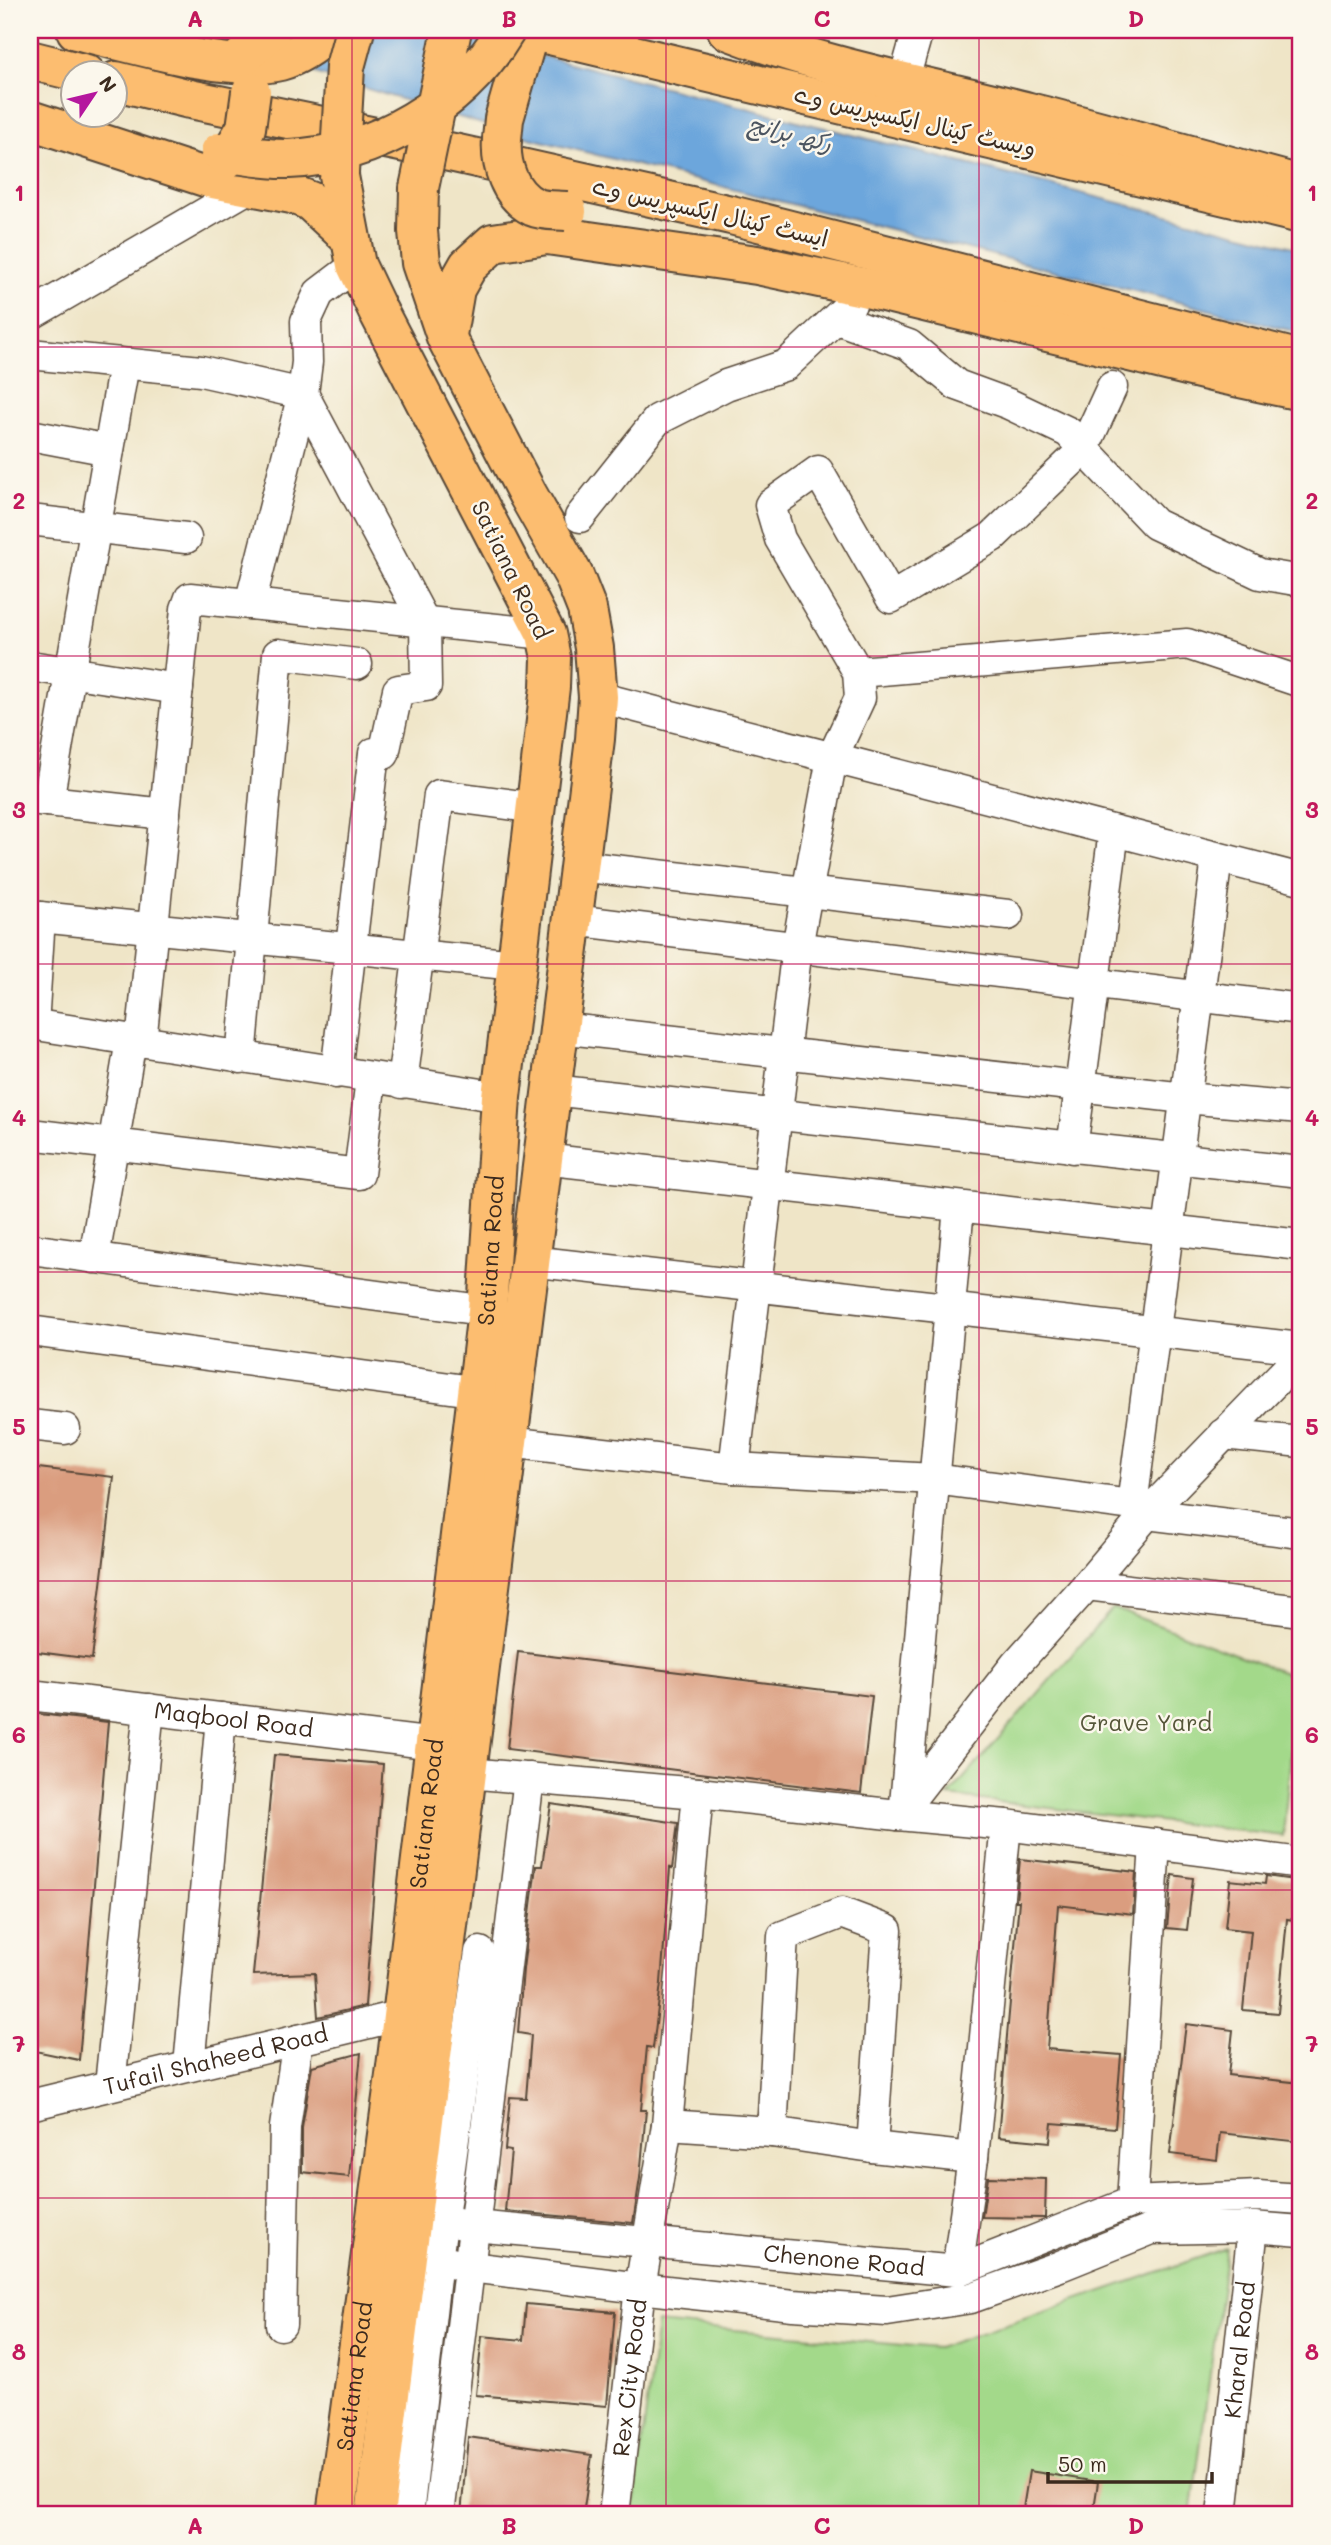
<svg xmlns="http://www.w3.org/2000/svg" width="1331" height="2545" viewBox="0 0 1331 2545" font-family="Mali,'Playpen Sans Arabic',sans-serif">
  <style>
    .green { fill: #a3d98a; stroke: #6f8254; stroke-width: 2 }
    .water { fill: #6ca6dc; stroke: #54687d; stroke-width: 2 }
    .building { fill: #da9d7f }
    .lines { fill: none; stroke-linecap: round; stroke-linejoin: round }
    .minor-casing { stroke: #564637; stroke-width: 33 }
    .major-casing { stroke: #564637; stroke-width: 42 }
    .minor { stroke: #fff; stroke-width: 30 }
    .major { stroke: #fcbd6f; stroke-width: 38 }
    .major-bridge-casing { stroke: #564637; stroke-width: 42; stroke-linecap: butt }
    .major-bridge { stroke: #fcbd6f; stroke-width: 38 }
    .grid { fill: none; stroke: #c2185b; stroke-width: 2; stroke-opacity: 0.55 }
    .labels { text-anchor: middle; stroke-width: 5; stroke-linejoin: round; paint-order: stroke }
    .street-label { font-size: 23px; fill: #3b2a1e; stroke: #fbf7ec }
    .park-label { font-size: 23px; fill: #555639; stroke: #fbf7ec }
    .water-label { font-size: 24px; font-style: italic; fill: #4c5560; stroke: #fbf7ec }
    .neatline { fill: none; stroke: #c2185b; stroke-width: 2.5 }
    .grid-label { font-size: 23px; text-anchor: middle; font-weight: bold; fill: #c2185b }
  </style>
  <rect width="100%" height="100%" fill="#fbf7ec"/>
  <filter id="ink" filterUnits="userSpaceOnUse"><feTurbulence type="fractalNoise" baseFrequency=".0143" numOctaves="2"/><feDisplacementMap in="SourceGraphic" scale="14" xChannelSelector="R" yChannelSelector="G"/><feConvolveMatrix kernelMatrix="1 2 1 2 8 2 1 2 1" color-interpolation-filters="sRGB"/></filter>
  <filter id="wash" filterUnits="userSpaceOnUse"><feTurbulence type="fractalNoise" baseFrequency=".00686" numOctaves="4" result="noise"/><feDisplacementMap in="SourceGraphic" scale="28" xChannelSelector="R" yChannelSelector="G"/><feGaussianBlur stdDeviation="1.57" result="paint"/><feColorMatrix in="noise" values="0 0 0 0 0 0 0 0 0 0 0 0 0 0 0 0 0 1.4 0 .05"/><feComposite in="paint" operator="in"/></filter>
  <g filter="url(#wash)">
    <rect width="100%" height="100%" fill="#efe5c7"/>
    <path class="green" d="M1113 1608 1298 1678 1283 1836 948 1796Z
      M1227 2248 1191 2515H633L657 2323 937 2348Z"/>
    <path class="water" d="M142 30H425L538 55 1301 249V333L518 135 230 47Z"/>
    <g id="blocks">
      <path class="building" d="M30 1467 114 1477 92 1659 30 1651Z
        M518 1652 872 1696 861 1793 507 1749Z
        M30 1713 108 1722 79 2060 30 2050Z
        M274 1755 383 1764 365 2006 318 2017 315 1973 253 1975Z
        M551 1804 678 1823 672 1869 670 1868 661 1983 653 2048 647 2047 641 2110H646L640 2178 633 2223 505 2211 511 2151 505 2150 510 2097 526 2098 531 2035 518 2033 523 1969 536 1866H542Z
        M1020 1859 1136 1872 1133 1914 1058 1905 1047 2049 1121 2055 1115 2128 1052 2123 1050 2142 998 2137 1019 1901H1016Z
        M1172 1875 1193 1878 1187 1930 1167 1928Z
        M1266 1876 1301 1881V1921L1287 1919 1278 2013 1243 2010 1251 1931 1225 1928 1230 1880 1265 1884Z
        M1186 2024 1233 2030 1228 2075 1301 2083V2142L1220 2133 1217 2160 1170 2154Z
        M361 2053 349 2177 302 2172V2128L312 2066Z
        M988 2177 1046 2179 1045 2218 982 2217Z
        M526 2304 615 2312 607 2406 476 2395 482 2336 523 2340Z
        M468 2437 592 2455 583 2515H461Z
        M1029 2471 1098 2482 1093 2515H1022Z"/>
    </g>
  </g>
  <g filter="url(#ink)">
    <use href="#blocks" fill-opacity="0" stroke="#564637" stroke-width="2"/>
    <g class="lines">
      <defs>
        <g id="minor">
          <path d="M903 83 918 30"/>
          <path d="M30 315 250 187"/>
          <path d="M837 319 909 345 957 385 1009 404 1068 432 1155 524 1260 574 1301 581"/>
          <path d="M30 354 201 371 303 394 425 623 426 686 398 690 384 754 374 753 336 1073"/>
          <path d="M30 435 109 450"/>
          <path d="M580 517 657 420 726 385 786 365 851 304"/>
          <path d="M30 520 186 538"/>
          <path d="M250 604 303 394 307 362 306 321 319 293 356 265"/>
          <path d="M30 666 178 689"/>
          <path d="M858 672 780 539 770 505 818 471 891 598 992 537 1083 450 1112 387"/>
          <path d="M598 697 1301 879"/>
          <path d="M30 799 165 814"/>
          <path d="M48 801 124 364"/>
          <path d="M579 866 1008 915"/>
          <path d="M30 916 516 965"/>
          <path d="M573 920 1301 1009"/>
          <path d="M30 1024 501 1097"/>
          <path d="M33 1025 40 917"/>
          <path d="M559 1028 1185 1098 1301 1108"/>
          <path d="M141 1042 186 609 190 598 546 634"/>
          <path d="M241 1058 278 654 357 664"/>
          <path d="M402 1083 439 795 537 808"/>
          <path d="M552 1090 1301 1172"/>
          <path d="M30 1134 359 1174 371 1079"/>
          <path d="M1072 1148 1114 831"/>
          <path d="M543 1159 1301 1245"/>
          <path d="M30 1249 489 1311"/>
          <path d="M94 1258 131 1040"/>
          <path d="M530 1261 1301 1348"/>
          <path d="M30 1331 480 1392"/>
          <path d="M30 1425 65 1429"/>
          <path d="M1223 1434 1301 1442"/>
          <path d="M508 1442 734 1468 934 1479 1132 1505 1147 1514 1301 1533"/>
          <path d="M734 1468 797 947 832 758 860 698 858 672 1187 644 1301 682"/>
          <path d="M1132 1505 1217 858"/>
          <path d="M1087 1585 1301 1611"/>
          <path id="s1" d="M30 1695 435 1744"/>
          <path d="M468 1773 698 1793 898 1815 1016 1664 1087 1585 1147 1514 1301 1355"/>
          <path d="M905 1804 959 1207"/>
          <path d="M898 1815 1006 1825 1301 1863"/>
          <path d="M189 2066 221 1718"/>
          <path d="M110 2085 149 1709"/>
          <path id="s2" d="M30 2105 402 2015"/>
          <path d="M667 2125 772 2132 872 2147 973 2158"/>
          <path d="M772 2132 783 1936 842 1913 887 1930 872 2147"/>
          <path d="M1132 2202 1155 1844"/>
          <path id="s3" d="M392 2211 474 2226 957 2271 1132 2202 1258 2196 1301 2199"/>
          <path d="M385 2252 408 2254 470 2267 640 2288 793 2305 887 2311 971 2298 1060 2266 1152 2229 1253 2227 1301 2231"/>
          <path d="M957 2271 973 2158 1006 1825"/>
          <path d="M281 2325 285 2127 298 2040"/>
          <path d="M408 2515 437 2260 480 1952"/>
          <path d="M439 2515 529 1778"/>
          <path id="s4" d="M614 2515 640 2288 667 2125 698 1793"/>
          <path id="s5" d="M1222 2515 1253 2227"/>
        </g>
        <g id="major">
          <path d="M76 30C128 42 230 74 280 61 298 56 316 43 330 30"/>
          <path d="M529 30 1301 214"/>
          <path d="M727 30C825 68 928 86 1029 112 1120 135 1211 161 1301 185"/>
          <path d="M30 60 86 74"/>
          <path d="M236 63 271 30"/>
          <path d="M116 81 190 99 454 153 731 215 1301 360"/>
          <path d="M30 120 208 178 292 194 310 201 349 237"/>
          <path d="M502 139 504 119 527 39"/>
          <path d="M447 335 455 289 468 266 493 243 547 235 757 265 867 288 1216 373 1301 391"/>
          <path id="s6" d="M336 2515 395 2075 487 1311 501 1097 550 687 551 658 546 634 378 311 356 265 339 176"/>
          <path d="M375 2515 595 739 598 697 594 648 587 609 574 576 528 495 446 337 421 263 418 231 419 188"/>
        </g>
      </defs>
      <use href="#minor" class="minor-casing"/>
      <use href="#major" class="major-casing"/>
      <use href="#minor" class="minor"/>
      <use href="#major" class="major"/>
      <defs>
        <path id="major-bridge" d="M502 139C500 164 509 195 534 207 543 211 557 210 567 211
          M220 152C242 154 266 160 289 159 376 155 461 105 506 30
          M228 158 246 128 251 92
          M339 173 345 67 355 30
          M419 188 452 30"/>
      </defs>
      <use href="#major-bridge" class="major-bridge-casing"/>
      <use href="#major-bridge" class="major-bridge"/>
    </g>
  </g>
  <path class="grid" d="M352 30V2515M666 30V2515M979 30V2515M30 347H1301M30 656H1301M30 964H1301M30 1272H1301M30 1581H1301M30 1890H1301M30 2198H1301"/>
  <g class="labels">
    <g class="street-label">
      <text transform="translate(915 121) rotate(13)" y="8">ویسٹ کینال ایکسپریس وے</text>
      <text transform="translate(710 212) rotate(13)" y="8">ایسٹ کینال ایکسپریس وے</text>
      <text transform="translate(511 570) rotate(64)" y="8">Satiana Road</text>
      <text dy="8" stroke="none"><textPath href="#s6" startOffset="1274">Satiana Road</textPath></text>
      <text dy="8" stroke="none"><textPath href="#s1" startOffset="205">Maqbool Road</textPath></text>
      <text dy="8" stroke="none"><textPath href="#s6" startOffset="707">Satiana Road</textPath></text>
      <text dy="8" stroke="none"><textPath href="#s2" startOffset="191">Tufail Shaheed Road</textPath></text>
      <text dy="8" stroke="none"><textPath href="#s3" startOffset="455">Chenone Road</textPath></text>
      <text dy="8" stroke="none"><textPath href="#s5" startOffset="166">Kharal Road</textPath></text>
      <text dy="8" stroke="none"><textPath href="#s6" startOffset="140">Satiana Road</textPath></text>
      <text dy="8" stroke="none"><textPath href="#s4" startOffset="138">Rex City Road</textPath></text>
    </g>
    <g class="park-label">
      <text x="1146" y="1731">Grave Yard</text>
    </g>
    <g class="water-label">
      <text transform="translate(790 134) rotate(14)" y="8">رکھ برانچ</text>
    </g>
  </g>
  <rect width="1331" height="2545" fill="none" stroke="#fbf7ec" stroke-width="77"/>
  <g transform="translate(94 94) rotate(55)"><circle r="33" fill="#fbf7ec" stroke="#aea59a" stroke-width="2"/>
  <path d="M0-5L12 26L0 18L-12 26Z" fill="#b5179e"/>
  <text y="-10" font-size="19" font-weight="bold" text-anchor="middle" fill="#3b2a1e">N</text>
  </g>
  <path d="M1048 2472v10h164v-10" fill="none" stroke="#3b2a1e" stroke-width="3.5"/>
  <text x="1058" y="2472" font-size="21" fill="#3b2a1e" stroke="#fbf7ec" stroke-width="5" paint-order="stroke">50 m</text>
  <rect x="38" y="38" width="1254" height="2468" class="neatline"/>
  <g class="grid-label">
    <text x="195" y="27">A</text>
    <text x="509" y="27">B</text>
    <text x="822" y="27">C</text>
    <text x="1136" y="27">D</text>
    <text x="19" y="201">1</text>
    <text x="1312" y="201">1</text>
    <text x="19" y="509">2</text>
    <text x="1312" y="509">2</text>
    <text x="19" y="818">3</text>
    <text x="1312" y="818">3</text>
    <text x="19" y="1126">4</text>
    <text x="1312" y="1126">4</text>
    <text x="19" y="1435">5</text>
    <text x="1312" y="1435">5</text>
    <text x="19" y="1743">6</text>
    <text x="1312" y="1743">6</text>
    <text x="19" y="2052">7</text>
    <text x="1312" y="2052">7</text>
    <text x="19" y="2360">8</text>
    <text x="1312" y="2360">8</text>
    <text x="195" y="2534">A</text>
    <text x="509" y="2534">B</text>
    <text x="822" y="2534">C</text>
    <text x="1136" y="2534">D</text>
  </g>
</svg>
